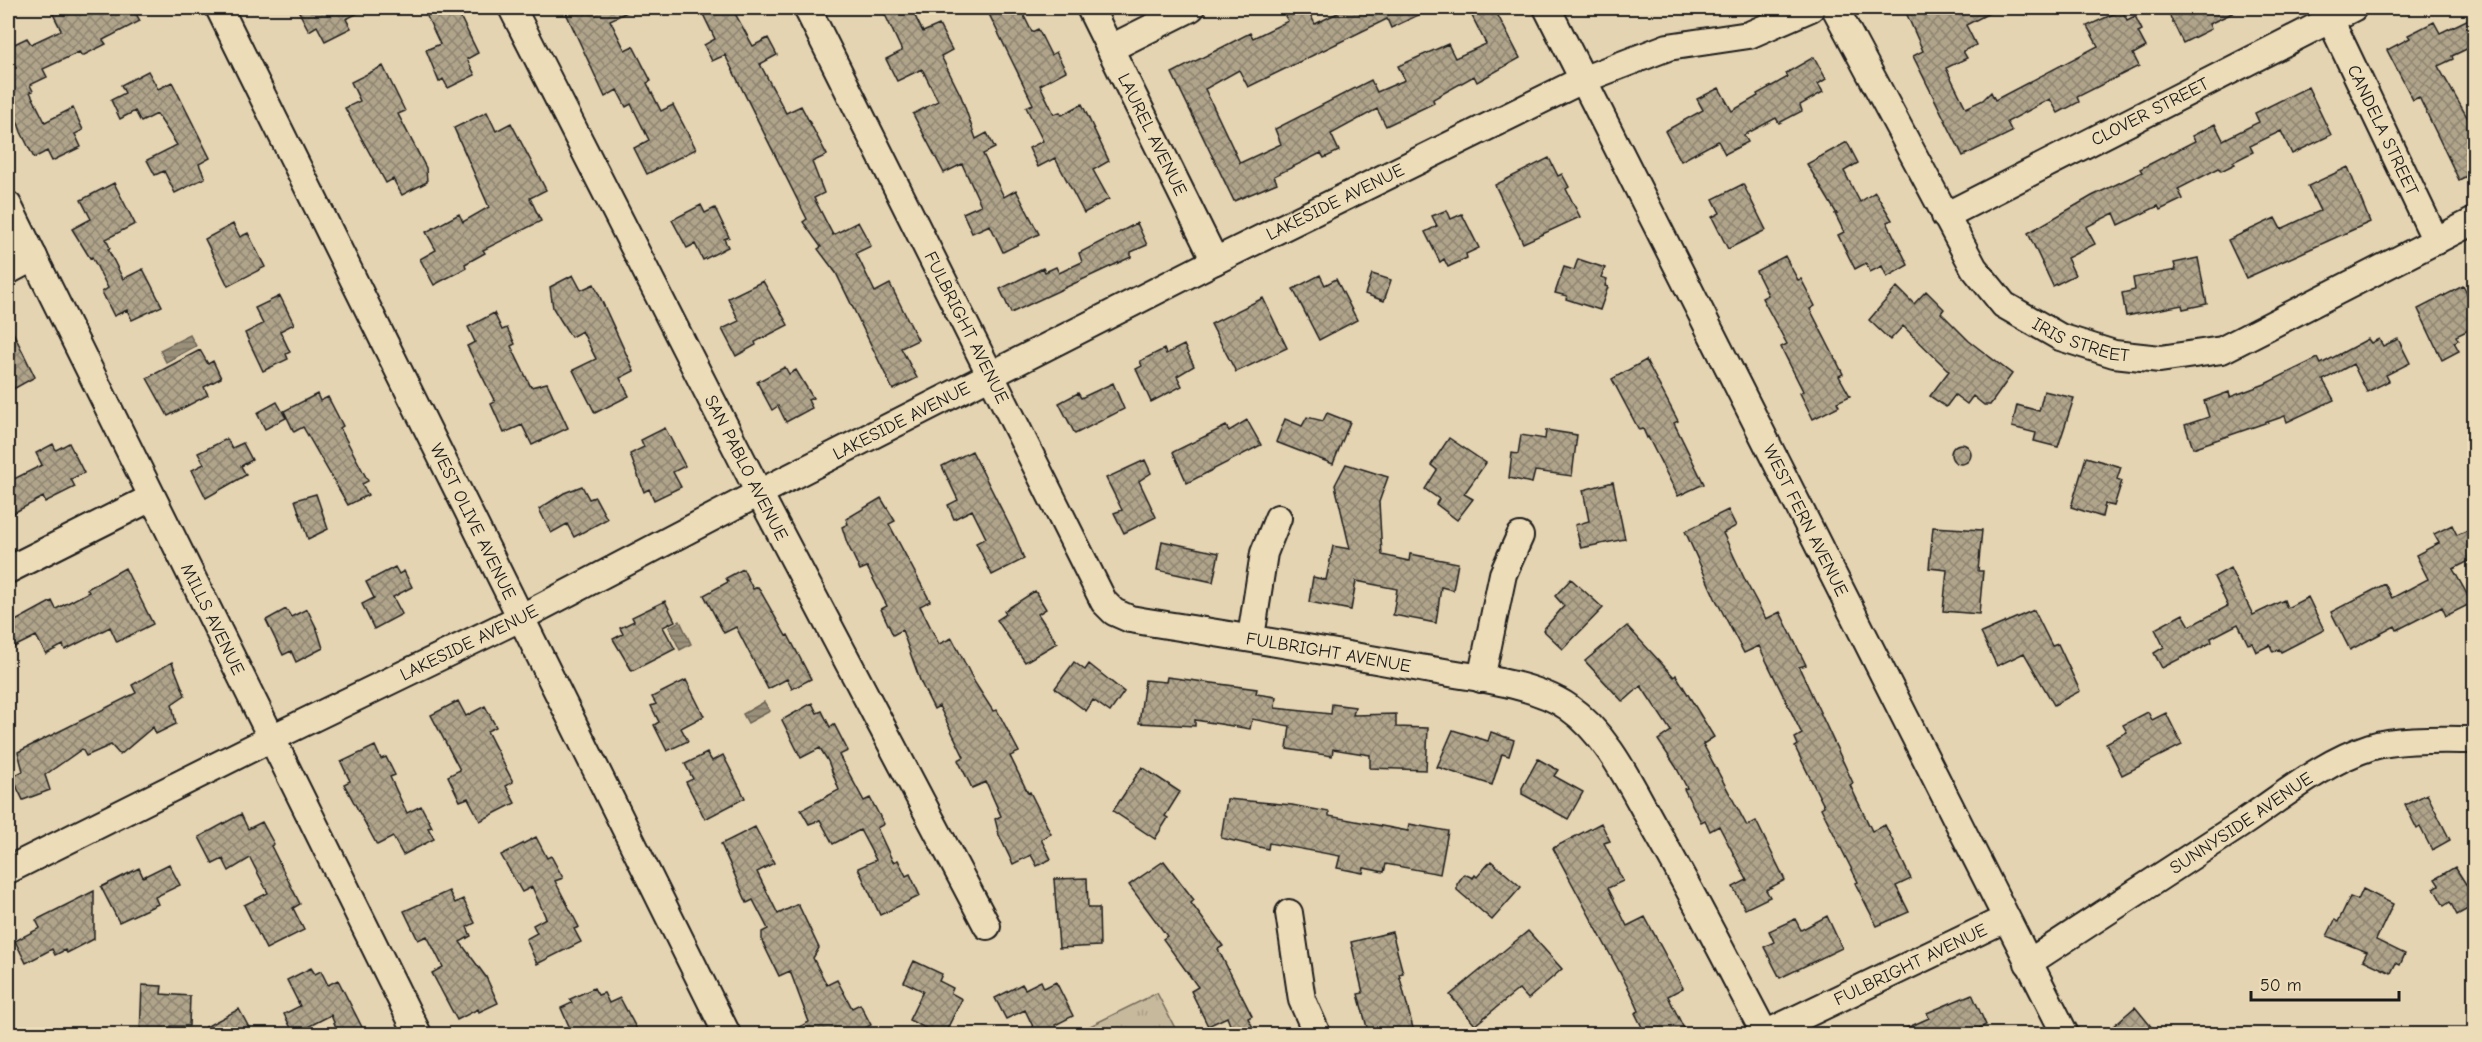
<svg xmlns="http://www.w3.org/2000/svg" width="2482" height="1042" viewBox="0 0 2482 1042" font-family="'Comic Neue',sans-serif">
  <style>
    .park { fill: url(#park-tufts); stroke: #726a5c; stroke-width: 1.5 }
    .water { fill: url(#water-rules); stroke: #686254; stroke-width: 1.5 }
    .building { fill: url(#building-cross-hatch); stroke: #1c1c1c; stroke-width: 1.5 }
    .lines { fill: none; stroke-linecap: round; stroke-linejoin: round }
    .minor-casing { stroke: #1c1c1c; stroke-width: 30 }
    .minor { stroke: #eddcb8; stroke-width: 26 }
    .labels { text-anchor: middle; stroke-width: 4.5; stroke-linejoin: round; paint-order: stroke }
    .street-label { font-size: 18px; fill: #1c1c1c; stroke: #eddcb8 }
  </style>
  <defs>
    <pattern id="park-tufts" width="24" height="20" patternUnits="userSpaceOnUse" patternTransform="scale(1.5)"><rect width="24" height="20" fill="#c7b99c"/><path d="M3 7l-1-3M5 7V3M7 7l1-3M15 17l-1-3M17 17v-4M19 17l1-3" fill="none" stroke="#aa9e86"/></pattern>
    <pattern id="water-rules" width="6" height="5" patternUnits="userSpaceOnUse" patternTransform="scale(1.5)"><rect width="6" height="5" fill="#9a907a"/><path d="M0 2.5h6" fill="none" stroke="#7d7563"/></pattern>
    <pattern id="building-cross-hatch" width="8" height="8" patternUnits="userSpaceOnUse" patternTransform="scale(1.5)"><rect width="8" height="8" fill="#b0a48b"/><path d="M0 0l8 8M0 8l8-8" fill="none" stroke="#8e8571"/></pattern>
  </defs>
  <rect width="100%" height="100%" fill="#e5d4b2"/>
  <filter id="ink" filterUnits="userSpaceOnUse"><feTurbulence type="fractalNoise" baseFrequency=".0167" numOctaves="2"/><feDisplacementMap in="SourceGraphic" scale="12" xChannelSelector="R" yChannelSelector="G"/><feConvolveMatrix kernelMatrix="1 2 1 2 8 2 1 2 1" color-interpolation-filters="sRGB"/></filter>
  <g filter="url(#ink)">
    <path class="park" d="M1157 993 1178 1034H1074Z"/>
    <path class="water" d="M190 335 196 346 166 362 160 350Z
      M680 621 691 644 680 650 669 627Z
      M764 702 770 711 748 723 743 714Z"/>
    <path class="building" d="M50 8H133L140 21 103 40 106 44 82 56 79 52 43 69 47 77 30 85 33 91 30 92 45 122 73 108 83 130 75 134 81 147 52 161 47 151 34 158 21 132 11 102 8 103V72L16 68 8 56V47L27 38 31 44 61 30Z
      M297 8H368L346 19 351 28 325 41 317 26 309 31Z
      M423 8H456L478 53 467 59 475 75 448 88 443 79 439 82 426 50 440 44Z
      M578 8H636L610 20 625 50 633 46 651 81 647 83 661 111 673 105 696 149 647 174 634 148 649 140 631 104 626 107 617 90 605 97 566 13Z
      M700 8H732L753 46 768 38 777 55 760 64 786 113 801 106 827 155 812 162 824 193 814 198 833 235 858 222 871 246 856 253 875 292 890 284 918 340 901 348 917 378 893 390 836 273 818 249 821 247 803 222 807 219 725 55 712 61 704 45 715 39Z
      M882 8H911L923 32 939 25 952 50 941 56 961 96 976 139 987 133 995 148 983 154 1004 197 1016 190 1039 234 1003 252 990 225 972 233 963 213 981 205 962 164 944 173 913 114 938 101 922 69 897 81 886 59 902 51Z
      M986 8H1020L1032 32 1038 29 1051 55 1056 52 1066 71 1040 85 1054 114 1060 112 1062 115 1082 104 1109 161 1093 170 1109 199 1084 213 1055 158 1038 167 1029 148 1043 141 1026 107 1033 104Z
      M1302 8H1307L1315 24 1348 8H1433L1391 28 1387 19 1248 87 1239 70 1205 89 1240 163 1281 144 1275 129 1371 80 1377 92 1405 80 1398 66 1448 44 1455 58 1486 44 1468 8H1494L1520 58 1477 82 1474 76 1433 99 1434 103 1386 126 1377 109 1331 134 1339 151 1324 158 1321 153 1274 176 1277 183 1234 201 1172 73 1250 33 1253 38 1288 21 1285 16Z
      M1904 8H1999L1966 25 1976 45 1963 51 1967 58 1946 68 1966 108 1983 100 1991 92 1995 100 2098 46 2087 26 2122 10 2127 20 2135 16 2142 30 2138 32 2146 47 2133 54 2139 66 2077 97 2079 102 2058 113 2050 99 2007 122 2012 132 1963 156 1913 56 1923 51Z
      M2166 8H2243L2209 24 2211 29 2183 43Z
      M2475 16V45L2452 56 2453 59 2438 66 2470 122 2475 119V172L2459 180 2419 97 2413 100 2387 50 2410 38 2408 35 2434 22 2440 33Z
      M1814 57 1826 79 1818 84 1823 92 1800 105 1802 111 1779 123 1776 118 1744 135 1748 142 1725 154 1718 141 1681 161 1665 131 1703 110 1697 99 1719 88 1732 111 1758 96 1757 94 1788 77 1786 73Z
      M383 66 405 111 398 114 426 168 427 182 402 195 393 179 386 183 345 108 360 101 351 82Z
      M148 71 158 89 172 82 210 158 199 164 205 178 175 193 164 171 155 175 147 160 177 145 157 114 141 122 135 111 120 119 111 100 125 93 121 85Z
      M2308 87 2331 135 2292 154 2281 131 2250 146 2253 152 2233 162 2235 164 2221 171 2219 168 2178 189 2183 199 2160 210 2158 206 2119 225 2114 213 2086 227 2095 244 2067 258 2075 275 2053 286 2028 233 2092 196 2142 172 2140 169 2195 141 2192 136 2215 124 2223 140 2259 122 2255 113Z
      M487 112 496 131 511 123 546 190 530 198 541 221 483 250 485 253 465 264 466 268 434 285 420 259 436 250 426 232 459 214 463 222 489 207 454 128Z
      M1847 142 1858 163 1844 171 1860 202 1875 192 1892 220 1887 222 1908 265 1887 277 1882 266 1870 272 1866 263 1855 269 1838 235 1844 232 1835 214H1837L1807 164Z
      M1549 158 1558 176 1562 174 1569 187 1566 189 1580 217 1523 243 1495 185Z
      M2348 167 2370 222 2246 278 2228 240 2275 218 2281 229 2320 211 2308 186Z
      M114 183 135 224 106 239 110 248 108 249 123 279 143 269 162 306 132 320 127 310 114 316 102 292 108 288 92 257 90 258 72 229 91 219 81 200Z
      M1743 184 1766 230 1728 249 1712 217 1720 213 1713 199Z
      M701 205 705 213 715 208 729 237 724 239 728 247 703 260 695 244 687 248 672 220Z
      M1447 210 1451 219 1462 214 1479 248 1466 254 1467 258 1448 267 1444 259 1440 262 1425 232 1437 226 1432 216Z
      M1137 223 1147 245 1131 252V257L1011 313 1000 289 1043 268 1045 272 1056 267 1059 273 1082 262 1079 253Z
      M233 224 240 237 248 233 265 267 228 286 205 239Z
      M1785 256 1798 280 1801 279 1815 306 1810 309 1843 374 1839 376 1850 396 1837 402 1839 406 1813 419 1800 393 1803 391 1781 347 1787 344 1762 298 1768 295 1756 271Z
      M2198 258 2207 304 2183 309 2182 305 2126 316 2122 293 2135 290 2133 278 2176 270 2174 263Z
      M1578 259 1605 268 1601 277 1607 279 1605 286 1608 287 1600 310 1566 299 1567 296 1555 293 1564 267 1574 270Z
      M1372 274 1391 280 1384 301 1365 294Z
      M573 275 581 290 594 284 634 371 620 378 629 396 595 413 573 370 596 359 582 331 571 337 553 308 550 287Z
      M1320 275 1325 285 1336 279 1357 320 1319 340 1293 289Z
      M763 281 788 325 755 342 756 345 736 356 722 329 739 321 728 298Z
      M2463 286 2475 309V327L2456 336 2458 340 2454 342 2459 351 2442 360 2418 309Z
      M1897 287 1914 304 1926 291 1944 309 1941 313 1969 341 2012 374 1990 405H1984L1973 396 1967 404 1955 395 1946 407 1930 396 1949 371 1903 326 1890 340 1869 320Z
      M280 296 294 324 280 331 290 352 286 354 288 359 263 371 245 333 263 324 255 308Z
      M1263 298 1287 348 1236 372 1211 324Z
      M494 313 502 330 507 328 515 344 511 346 531 387 547 383 568 428 532 445 522 425 504 433 491 404 495 402 467 346 475 342 468 327Z
      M8 322 35 377 8 392Z
      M2368 339 2371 343 2379 339 2383 346 2398 339 2410 363 2386 375 2389 381 2367 392 2353 364 2323 380 2334 400 2287 422 2285 416 2193 448 2185 425 2209 417 2204 401 2229 392 2230 397 2265 384 2318 358 2321 364Z
      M1184 345 1194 366 1177 376 1182 386 1151 402 1136 369 1142 366 1140 361 1164 349 1166 354Z
      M200 350 208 364 213 361 221 378 204 387 208 395 168 416 147 378Z
      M1646 360 1678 421 1674 423 1704 484 1678 496 1648 437 1647 438 1643 429 1639 430 1612 379Z
      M785 367 789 374 796 370 813 398 808 400 812 408 786 422 778 406 772 410 757 382Z
      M1113 383 1124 409 1075 434 1059 403 1078 393 1081 398Z
      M2044 391 2074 398 2058 447 2034 441 2036 433 2012 427 2017 405 2039 411Z
      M317 394 320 401 328 397 343 426 340 428 368 481 362 484 368 495 348 505 303 427 294 432 284 411Z
      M277 402 286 418 265 429 257 413Z
      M1327 413 1350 422 1333 464 1276 442 1285 419 1302 426 1307 417 1323 421Z
      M1247 420 1261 445 1187 483 1173 452 1226 426 1229 431Z
      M665 428 685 466 673 472 681 487 654 500 649 489 644 492 630 454 644 447 641 440Z
      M1546 430 1577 435 1572 476 1535 471 1532 483 1509 478 1512 453 1518 454 1521 435 1545 439Z
      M1449 438 1486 463 1464 494 1473 499 1457 520 1436 504 1439 499 1425 489 1437 470 1431 465Z
      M227 439 232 448 243 443 252 460 241 466 246 475 206 498 192 470 204 464 198 453Z
      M69 443 84 473 71 479 75 487 45 502 43 497 8 516V482L42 465 36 453 53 444 56 450Z
      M1951 454a10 10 0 1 1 20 0a10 10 0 1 1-20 0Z
      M972 451 1015 536 1024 559 992 575 976 543 986 538 972 510 954 519 948 505 958 500 942 466Z
      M2086 457 2121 467 2117 479 2122 481 2114 506 2105 504 2102 517 2071 507Z
      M1145 460 1151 473 1139 481 1156 517 1124 533 1114 513 1122 510 1106 478Z
      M1346 464 1388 477 1379 502 1382 555 1409 561 1410 554 1458 563 1453 590 1441 587 1436 623 1393 615 1397 589 1356 581 1351 610 1309 602 1313 577 1326 580 1333 546 1350 549 1335 485Z
      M1613 482 1625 539 1581 548 1575 525 1589 521 1583 490Z
      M582 486 589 499 595 497 607 519 574 537 567 524 551 533 539 509 564 493Z
      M316 494 328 529 308 539 295 500Z
      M881 498 895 521 889 524 930 601 920 606 939 644 952 638 975 683 993 711 997 710 1019 752 1010 756 1028 793 1030 792 1051 834 1041 839 1051 859 1037 866 1031 855 1013 864 999 835 995 819 1001 816 986 782 972 788 958 760 964 757 939 706 934 709 921 683 902 630 893 635 881 609 887 606 867 567 860 570 847 543 842 527 848 524 846 519Z
      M1728 510 1736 526 1723 533 1746 582 1766 619 1780 612 1806 665 1799 667 1853 783 1850 785 1872 831 1885 825 1911 879 1896 886 1909 912 1877 926 1855 883 1858 882 1821 808 1824 806 1795 747 1798 745 1795 738 1802 734 1759 646 1744 653 1715 598 1685 531Z
      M2452 525 2457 535 2470 529 2475 538V558L2453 569 2472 603 2446 616 2442 607 2397 630 2395 626 2350 650 2331 612 2385 584 2392 598 2428 579 2416 555 2439 543 2434 534Z
      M1933 527 1982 530 1978 571H1983L1979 614 1943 611 1947 570 1929 568Z
      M1162 541 1219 553 1213 582 1157 570Z
      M395 567 399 574 404 571 412 587 393 597 402 614 374 629 362 604 374 598 366 582Z
      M125 568 153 624 117 642 110 627 65 650 63 645 46 654 36 636 8 650V625L52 601 56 609 89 592 87 589Z
      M2230 568 2253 615 2284 600 2287 608 2308 597 2324 630 2281 652 2279 649 2273 652 2270 645 2256 652 2252 643 2248 644 2238 624 2211 638 2212 642 2162 668 2154 653 2164 647 2155 629 2183 614 2190 626 2228 606 2214 577Z
      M743 569 753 589 758 587 786 636 788 635 811 679 792 689 787 679 768 689 736 627 724 633 704 595 728 582 726 578Z
      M1571 579 1603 608 1563 649 1543 630 1564 606 1555 596Z
      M1035 591 1046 609 1038 614 1057 643 1025 662 997 620 1006 614 1004 611Z
      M665 601 675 621 663 627 675 649 632 671 613 639 623 634 620 628 634 621 632 617Z
      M286 609 291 617 307 609 317 629 323 648 296 662 291 651 283 655 266 620Z
      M2034 610 2052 646 2058 644 2080 691 2054 705 2024 653 1997 666 1981 633Z
      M1627 626 1674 677 1676 675 1714 737 1703 744 1747 826 1756 821 1785 880 1766 890 1770 897 1745 909 1733 887 1747 880 1719 826 1710 831 1705 820 1701 822 1684 789 1687 788 1676 767 1658 740 1671 731 1641 686 1623 702 1585 661Z
      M172 662 185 695 172 704 176 724 156 734 153 727 120 755 111 745 86 756 82 749 45 775 50 790 23 800 12 777 23 771 18 752 136 693 132 685Z
      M1074 662 1085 670 1089 664 1124 692 1110 712 1093 700 1086 711 1055 688Z
      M1167 677 1257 689 1256 694 1276 697 1275 708 1331 714 1332 704 1355 707 1353 715 1396 714V727L1428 728 1426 770 1370 768V755L1333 749 1332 756 1287 749 1290 726 1252 719 1250 729 1195 720V726L1139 723 1145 680 1166 682Z
      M686 680 704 716 681 728 688 741 667 751 654 725 659 722 651 706 656 704 652 697Z
      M458 701 466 716 485 706 496 727 487 731 513 782 506 786 515 803 480 821 468 798 460 801 448 776 460 770 431 715Z
      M812 703 817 713 822 711 830 727 834 724 848 751 839 755 864 801 870 798 884 824 877 828 893 862 898 860 906 876 910 874 920 896 880 915 858 868 876 860 860 830 833 844 820 820 809 824 801 810 839 790 828 761 820 748 801 758 782 720Z
      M2148 712 2152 720 2166 713 2182 745 2122 775 2106 743 2127 732 2123 725Z
      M1453 730 1488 741 1491 732 1514 740 1509 756 1502 754 1492 785 1437 767Z
      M375 746 381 759 386 757 395 775 390 777 407 813 421 806 432 827 428 828 434 839 403 855 393 837 377 845 344 784 350 781 341 762Z
      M707 753 712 761 723 755 745 798 705 819 686 782 693 779 685 764Z
      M1538 759 1558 770 1554 776 1583 792 1568 819 1522 794V788Z
      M1142 767 1180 792 1165 816 1168 818 1155 839 1113 811Z
      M2427 794 2450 840 2432 850 2420 827 2417 829 2405 805Z
      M1227 799 1292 805 1329 812V816L1408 831 1409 824 1448 831 1440 874 1386 864 1384 872 1364 868 1363 873 1337 868 1340 856 1269 843 1268 849 1221 838Z
      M241 814 248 829 262 822 274 844 271 846 300 904 293 908 304 930 266 949 244 905 268 893 250 858 229 871 223 859 213 864 199 837Z
      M1601 823 1610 841 1604 843 1623 881 1608 888 1627 926 1645 917 1683 988 1668 996 1687 1035H1646L1635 1013 1639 1011 1632 995 1553 848Z
      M755 827 774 863 757 872 778 914 798 904 819 948 813 958 827 985 837 980 852 1008 860 1004 871 1025 852 1035H784L809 1022 790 971 779 976 762 941V932L768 929 753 900 747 903 721 844Z
      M536 837 547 858 551 856 563 878 555 881 579 927 574 929 581 942 537 964 526 939 537 933 533 925 546 918 532 887 522 892 501 855Z
      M1164 861 1194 900 1191 903 1223 946 1218 949 1252 1016 1248 1018 1257 1035H1234L1227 1017 1208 1026 1191 991 1198 987 1163 939 1167 936 1129 885Z
      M1491 861 1521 887 1492 920 1457 890V884L1464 874 1473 878 1475 875 1477 877Z
      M169 864 180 885 155 897 158 904 119 922 101 887 139 868 143 877Z
      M2455 867 2475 898V905L2457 915 2450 902 2444 906 2434 888 2439 885 2435 879Z
      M1087 878 1088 908H1099L1100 946 1059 948 1054 879Z
      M2363 889 2393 904 2376 940 2405 954 2400 965 2396 963 2391 973 2363 960 2367 952 2327 936 2335 920 2338 922 2350 897 2358 900Z
      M94 891V939L67 953 65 950 55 955 52 949 26 963 15 941 40 928 36 920Z
      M449 891 455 903 463 899 475 923 467 927 471 936 460 942 486 977 498 1003 479 1012 478 1009 457 1020 432 973 443 967 427 936 418 940 404 911Z
      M1827 916 1842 948 1780 978 1764 947 1774 942 1769 931 1795 919 1801 930Z
      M1528 931 1562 969 1528 999 1519 989 1475 1025 1450 995Z
      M1392 932 1403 973 1399 974 1414 1032 1404 1035H1369L1358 994 1363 993 1351 942Z
      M914 961 942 974 939 981 953 988 951 993 962 999 944 1035H939L909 1020 923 991 904 982Z
      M311 968 315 974 321 971 328 985 338 980 366 1035H339L331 1015 294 1034 284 1014 300 1006 287 980Z
      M1041 981 1044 988 1056 982 1073 1016 1055 1025 1060 1035H1037L1025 1010 1006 1019 995 998 1022 984 1025 989Z
      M142 985 162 986 161 994 190 996 189 1026H171V1035H140Z
      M594 988 598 995 604 993 609 1003 620 998 640 1035H573L561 1008 572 1003 570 999Z
      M1972 994 1986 1025 1965 1035H1891L1929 1018 1927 1013Z
      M2135 1007 2158 1035H2103Z
      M239 1009 253 1035H191Z"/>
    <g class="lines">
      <defs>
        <g id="minor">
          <path id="s1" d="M219 8 727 1034"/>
          <path id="s2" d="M512 8 759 493 987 926"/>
          <path id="s3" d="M807 8 1104 602 1114 612 1130 619C1227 635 1324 650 1420 668 1464 676 1532 682 1568 707 1607 734 1629 782 1652 823 1692 892 1728 964 1765 1034L2005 919"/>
          <path id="s4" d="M1090 8 1215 261"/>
          <path id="s5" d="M1547 8 2065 1034"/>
          <path id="s6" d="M1835 8 1974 268 2004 305 2060 337 2114 354 2160 359 2222 350 2474 221"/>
          <path id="s7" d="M2330 19 2436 241"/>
          <path d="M1111 48 1191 8"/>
          <path id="s8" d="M8 205 418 1034"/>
          <path id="s9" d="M1945 216 2353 8"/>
          <path d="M8 271 34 257"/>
          <path d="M8 570 151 498"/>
          <path d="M1251 637 1264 553 1278 518"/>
          <path d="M1481 679 1503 574 1520 536"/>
          <path id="s10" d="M8 870 272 738 520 618 759 493 1215 261 1582 80 1668 47 1749 35 1811 8"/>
          <path d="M1289 913 1302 1000 1317 1034"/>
          <path id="s11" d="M2028 963C2098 918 2168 872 2238 826 2281 798 2321 763 2370 747 2397 738 2445 740 2474 740"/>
        </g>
      </defs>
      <use href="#minor" class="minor-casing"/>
      <use href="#minor" class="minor"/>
    </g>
  </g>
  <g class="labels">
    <g class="street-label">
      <text dy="6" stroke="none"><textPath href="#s9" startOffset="230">CLOVER STREET</textPath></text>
      <text dy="6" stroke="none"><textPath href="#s7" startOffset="123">CANDELA STREET</textPath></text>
      <text dy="6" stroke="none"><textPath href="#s4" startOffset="141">LAUREL AVENUE</textPath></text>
      <text dy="6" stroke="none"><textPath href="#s10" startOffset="1486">LAKESIDE AVENUE</textPath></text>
      <text dy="6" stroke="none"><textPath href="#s3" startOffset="357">FULBRIGHT AVENUE</textPath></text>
      <text dy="6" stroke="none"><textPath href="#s6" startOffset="428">IRIS STREET</textPath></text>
      <text dy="6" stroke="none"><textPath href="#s10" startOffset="1000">LAKESIDE AVENUE</textPath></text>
      <text dy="6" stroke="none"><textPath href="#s2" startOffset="516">SAN PABLO AVENUE</textPath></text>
      <text dy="6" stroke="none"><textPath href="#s1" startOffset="573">WEST OLIVE AVENUE</textPath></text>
      <text dy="6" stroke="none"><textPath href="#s5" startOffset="574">WEST FERN AVENUE</textPath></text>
      <text dy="6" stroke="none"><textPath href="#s8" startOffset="462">MILLS AVENUE</textPath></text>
      <text dy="6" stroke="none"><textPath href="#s10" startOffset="514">LAKESIDE AVENUE</textPath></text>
      <text dy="6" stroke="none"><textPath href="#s3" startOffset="897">FULBRIGHT AVENUE</textPath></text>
      <text dy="6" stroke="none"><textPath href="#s11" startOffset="255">SUNNYSIDE AVENUE</textPath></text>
      <text dy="6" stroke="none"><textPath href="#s3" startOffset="1689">FULBRIGHT AVENUE</textPath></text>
    </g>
  </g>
  <rect width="2482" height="1042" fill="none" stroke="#eddcb8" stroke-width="30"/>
  <rect x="15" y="15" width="2452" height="1012" fill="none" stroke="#1c1c1c" stroke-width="2" filter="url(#ink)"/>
  <path d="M2251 991v9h148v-9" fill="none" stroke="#1c1c1c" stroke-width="3"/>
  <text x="2260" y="991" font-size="18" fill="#1c1c1c" stroke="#eddcb8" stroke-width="4.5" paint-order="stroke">50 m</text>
</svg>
